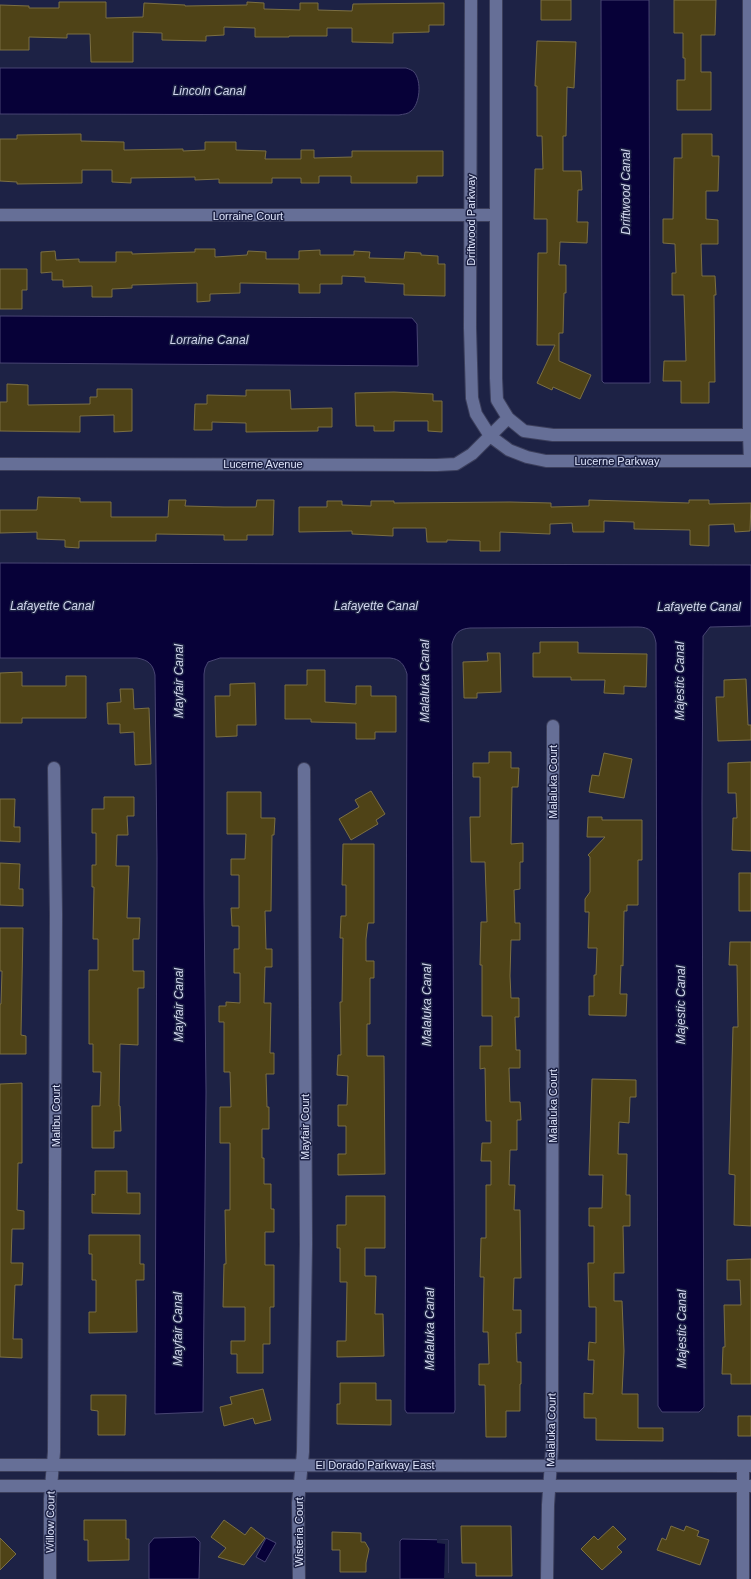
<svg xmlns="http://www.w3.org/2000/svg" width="751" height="1579" viewBox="0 0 751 1579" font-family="Arial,sans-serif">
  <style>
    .water { fill: #070138; stroke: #484573 }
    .pier { fill: #1d2245 }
    .building { fill: #4f4317; stroke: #7b6f43 }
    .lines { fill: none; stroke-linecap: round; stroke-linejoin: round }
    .minor-casing { stroke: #3c3f5c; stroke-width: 14 }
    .minor { stroke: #666f97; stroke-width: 12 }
    .labels { text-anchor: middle; stroke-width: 3; stroke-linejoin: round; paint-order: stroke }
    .street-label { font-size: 11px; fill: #dfe5fc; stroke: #1d2245 }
    .water-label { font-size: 12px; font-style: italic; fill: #d1d6ed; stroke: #1d2245 }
  </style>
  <rect width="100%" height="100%" fill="#1d2245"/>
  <path class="water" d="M601 0H649L650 383H604L602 381Z
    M0 68H406C409 69 412 70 414 72 422 81 420 104 411 111 408 114 404 114 399 115L0 114Z
    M0 316 412 318 417 324 418 366 0 363Z
    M0 563 751 565V626L710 627 703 636V643L702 803 704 1407 699 1412H662L658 1406 656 643C654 632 650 627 638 627L470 628C459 629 455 633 452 644L455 1410 454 1413H407L405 1410 407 674C404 664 400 659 390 658H220L208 662 205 668 204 674V898L206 1092 203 1412 155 1414 157 858 155 675C153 664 148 660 137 658H0Z
    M195 1537 200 1542 199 1579H149V1544L154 1538Z
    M266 1538 276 1543 265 1562 256 1557Z
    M402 1539 448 1540V1579H400V1541Z"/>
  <path class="pier" d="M437 1539 448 1540V1573H450V1579H444L445 1544 437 1543Z"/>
  <path class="building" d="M541 0H571V20H541Z
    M674 0H716L715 35H701V72H711V110H677V80H685V58H683V33H674Z
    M59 2H106V18L143 17 144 3 185 5V6L247 5V2L264 3V9L300 10V3H318V10L352 11 353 4 444 3V25H429V32L393 33V43L352 42V28H327V36H289V37H255V28L224 27V35L206 36V41L162 40V33L133 32V62H91L90 34H67V38L29 37V50H0V5L29 6V8H59Z
    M537 41 576 42 574 88 567 87 566 136H563V171H581L582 190H578L577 222H588L587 243 560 242 559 265H566V293H564L563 333H559V361L591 375 580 399 553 387 552 390 537 383 555 345H537L538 253H547V219H534L535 169H543L542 136H537V86H535Z
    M81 134V141L124 142V150L183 149V151L205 150V142H236V150L266 151 265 159H301V150H314V158L352 157V151H443V176H417V183H351V176H319V183H301V178H272V183H219V179L195 180V177L131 178V183L112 182V170H82V183L17 184V182L0 181V139H17V135Z
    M682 134H712V156H719L718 191H706V219L718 220V244H701L702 276H715L716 295H714L715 382H709V403H681V381H663L664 361H686L684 295H672V273H676L675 244 663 243V219H673L674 158H682Z
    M195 249H215V257L247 255 248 251 266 252V259H299V251L320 250V255H354V251L370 252 369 258 404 259 405 252 421 253V255L438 256V264H445V296L404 295V284L365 282V277L342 276V284H320V293H299V284L240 283V293L210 294V301L197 302V283L132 285V288L112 289V297H92V286L63 287V280H52V272L41 273V252L55 251 56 260 79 259V262H116V252H132V254L195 252Z
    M0 269H27V290H22V309H0Z
    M7 384 28 385V405L90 404V397H97V389H132V431L114 432V415L80 416V432L0 431V402H7Z
    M246 390H290L291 409 332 408V427H318V431L246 432V423L212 422V430H194L195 404H207V395L246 396Z
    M394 392 433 394V401H442V432L428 431V421H394V431H374V426H356L355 393Z
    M38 497 80 498V502H111V517H168L169 500H186L185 506 224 507H256L257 500H274L273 535H247V540H224V535L156 534V541H79V548L65 547V540L37 539V532L0 533V510H37Z
    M589 500 689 503V500H709V504L751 503 750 531 735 532 734 524 709 525V546L690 545V530L634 529V522L604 521V532H573L572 523 550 524V534L500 532V551H480V541L447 540V542H427L426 528H393V536L352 534V531L299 532V507H327V501H342V505L371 506V501H394V503L510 502 551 503V507L589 506Z
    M540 642H578V653L647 654 646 687 624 686V694L604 693 605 680H571V677H533V653H540Z
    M487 653H500L501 692 477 693V698H464L463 662 488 661Z
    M307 670H325V702L356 704V686H371V696H396V732H375V739H356V723L311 722V719H285V685H307Z
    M22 672V686H66V676H86V718H22V723H0V673Z
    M746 679 748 725H751V740L718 741 716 697H724V680Z
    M255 683 256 725H237V736L216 737 215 696H230V684Z
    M120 689H133L134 709 149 708 151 764 135 765 134 732 120 733V724H108L107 703 121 702Z
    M489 752H511V768H519L518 787H512L511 844 523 843V862H520V889L514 890 515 923H520V940H511L510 976 511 998H519V1017H515L516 1050H520V1068H509L510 1102H520L521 1120H517V1150H510L509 1185H515L514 1210H520L521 1278H514L513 1310H521V1333H516L517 1362H521V1384H520V1411H506V1437H486L485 1385H479V1364H489L488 1332H483L484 1277H480L481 1238H486V1185H491V1161H481L482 1143H491V1121H486L485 1068 480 1069V1046H492V1016H482V965H480L481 922H487L485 862H471L470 817H480V777H473V763H489Z
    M604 753 632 759 624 798 589 792 592 775 599 776Z
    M751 762V851L732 850 733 818H737L736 793H728V763Z
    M371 791 385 814 376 820 378 824 351 840 339 819 359 807 355 800Z
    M227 792H261V818H275L274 835H272L271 911H265L266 949H272V967H265L264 1003H271L270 1053H274V1074H266L267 1107H269V1129H262V1158H264V1184H271V1209H274V1232H265V1265H274V1307H270V1344H263V1373H237V1354H231V1341H245V1307H223L224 1264H226L225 1210H230V1143H220V1107H231L230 1072H224V1022H219V1006H226V1002L240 1003V973H234V949H239V926H232L231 908H239V875H231V859H245L246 834H227Z
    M104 797H134V816H127L128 835H117L116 866H129L127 918H140L139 939H133V971H144V988H138V1045L120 1044 119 1106H120L121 1131H114V1148H92V1106H100L101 1072H93V1044H89V970H98V939H93L94 887H92V865H96V833H92V809H104Z
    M0 799H15L14 827H20V842L0 841Z
    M588 817H602V820H642V860H638V905H627V911H624L623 966 621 965 620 994H627L626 1016 589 1015V996H594V975H596L597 948H588L589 912H585V899L590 892V857L588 855 605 837H587Z
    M343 844H374V923H368L366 939V961H374V978H370V1024H367V1056H384L385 1174 338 1175V1154H346V1126H338V1105H347L348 1076 337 1075 338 1055H341L340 1002H342L343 938H340L341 916H346V885H342Z
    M0 863 20 864 19 889H23V906L0 905Z
    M739 873H751V911H739Z
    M0 928H23L21 1035 26 1036V1054H0V1004H1L2 971H0Z
    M730 942H751V1226L734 1225 735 1175 729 1174 733 1027H738L737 965H729Z
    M592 1079 636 1080V1097H630L629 1123 619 1122 618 1154H627L626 1195H630V1226H623L624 1273H614V1301H622L624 1351 622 1394H638V1428H663V1441L596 1440V1418H584V1393L593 1394 594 1360H588L589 1342 596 1343V1307H589L588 1263H594V1226H589V1208H602L603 1175H589Z
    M22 1083V1163H18L17 1210 24 1211V1229H12L11 1263H23L22 1285H15L13 1339H22V1358L0 1357V1084Z
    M95 1171H127V1193H140V1214L92 1213V1194L95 1195Z
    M346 1196H385V1248H365V1276H376L375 1314H383L384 1356 337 1357V1341H346L347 1282H340V1248H337V1225H346Z
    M89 1235H140V1264H144V1280H136L137 1332 89 1333V1312H96V1280H92V1254H89Z
    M751 1259V1384H731V1374H722L723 1347H725L724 1305H741L740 1280H727V1260Z
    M340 1383H376V1400H391V1425L337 1424V1404H340Z
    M263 1389 271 1420 255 1424 253 1418 224 1426 220 1407 232 1404 230 1397Z
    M91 1395H126L125 1435H98V1411L91 1410Z
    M738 1416H751V1436H738Z
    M84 1520H126V1539H129V1560L88 1561V1540H84Z
    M224 1520 245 1535 251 1527 265 1538 244 1565 218 1557 226 1548 211 1537Z
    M461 1526H511L512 1576H476V1563H462Z
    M613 1526 626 1539 617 1547 622 1552 602 1570 581 1549 594 1536 598 1540Z
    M671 1526 684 1531 686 1526 699 1531 697 1536 709 1540 700 1565 657 1550 662 1538 666 1540Z
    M332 1532 361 1533V1542H365L369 1549 366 1563V1572H340V1550H332Z
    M0 1538 16 1554 0 1570Z"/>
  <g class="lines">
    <defs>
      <path id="minor" d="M471 0 470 328 472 398 476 414 490 436 509 450 527 457 546 461H751
        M496 0V378L497 400 508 418 524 431 553 435H751
        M749 0V435L750 461
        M0 215H496
        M0 464 437 465 456 464 472 454 508 418
        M0 1465 751 1466
        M743 1466V1579
        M0 1486H751
        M50 1579V1499L54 1452 56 914 54 768
        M299 1579 298 1503 303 1452 306 1244 304 769
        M547 1579 548 1505 552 1448 553 726"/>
    </defs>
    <use href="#minor" class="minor-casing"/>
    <use href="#minor" class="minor"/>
  </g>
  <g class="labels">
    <g class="street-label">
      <text x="248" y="220">Lorraine Court</text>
      <text transform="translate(471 220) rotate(-90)" y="4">Driftwood Parkway</text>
      <text x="617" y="465">Lucerne Parkway</text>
      <text x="263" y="468">Lucerne Avenue</text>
      <text transform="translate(553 782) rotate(-90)" y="4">Malaluka Court</text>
      <text transform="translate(553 1106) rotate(-90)" y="4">Malaluka Court</text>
      <text transform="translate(56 1116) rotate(-90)" y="4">Malibu Court</text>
      <text transform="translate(305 1127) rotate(-90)" y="4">Mayfair Court</text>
      <text transform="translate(551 1430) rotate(-89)" y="4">Malaluka Court</text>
      <text x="375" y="1469">El Dorado Parkway East</text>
      <text transform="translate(50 1522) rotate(-89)" y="4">Willow Court</text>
      <text transform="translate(299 1532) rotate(-90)" y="4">Wisteria Court</text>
    </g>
    <g class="water-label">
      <text x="209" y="95">Lincoln Canal</text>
      <text transform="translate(626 192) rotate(-90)" y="4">Driftwood Canal</text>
      <text x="209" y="344">Lorraine Canal</text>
      <text x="52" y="610">Lafayette Canal</text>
      <text x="376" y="610">Lafayette Canal</text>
      <text x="699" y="611">Lafayette Canal</text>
      <text transform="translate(179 681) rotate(-90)" y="4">Mayfair Canal</text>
      <text transform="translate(425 681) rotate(-90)" y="4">Malaluka Canal</text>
      <text transform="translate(680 681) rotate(-90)" y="4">Majestic Canal</text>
      <text transform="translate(179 1005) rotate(-90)" y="4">Mayfair Canal</text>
      <text transform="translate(427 1005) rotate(-90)" y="4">Malaluka Canal</text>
      <text transform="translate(681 1005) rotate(-90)" y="4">Majestic Canal</text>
      <text transform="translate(178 1329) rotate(-90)" y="4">Mayfair Canal</text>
      <text transform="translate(430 1329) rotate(-90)" y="4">Malaluka Canal</text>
      <text transform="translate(682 1329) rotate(-90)" y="4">Majestic Canal</text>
    </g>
  </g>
</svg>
